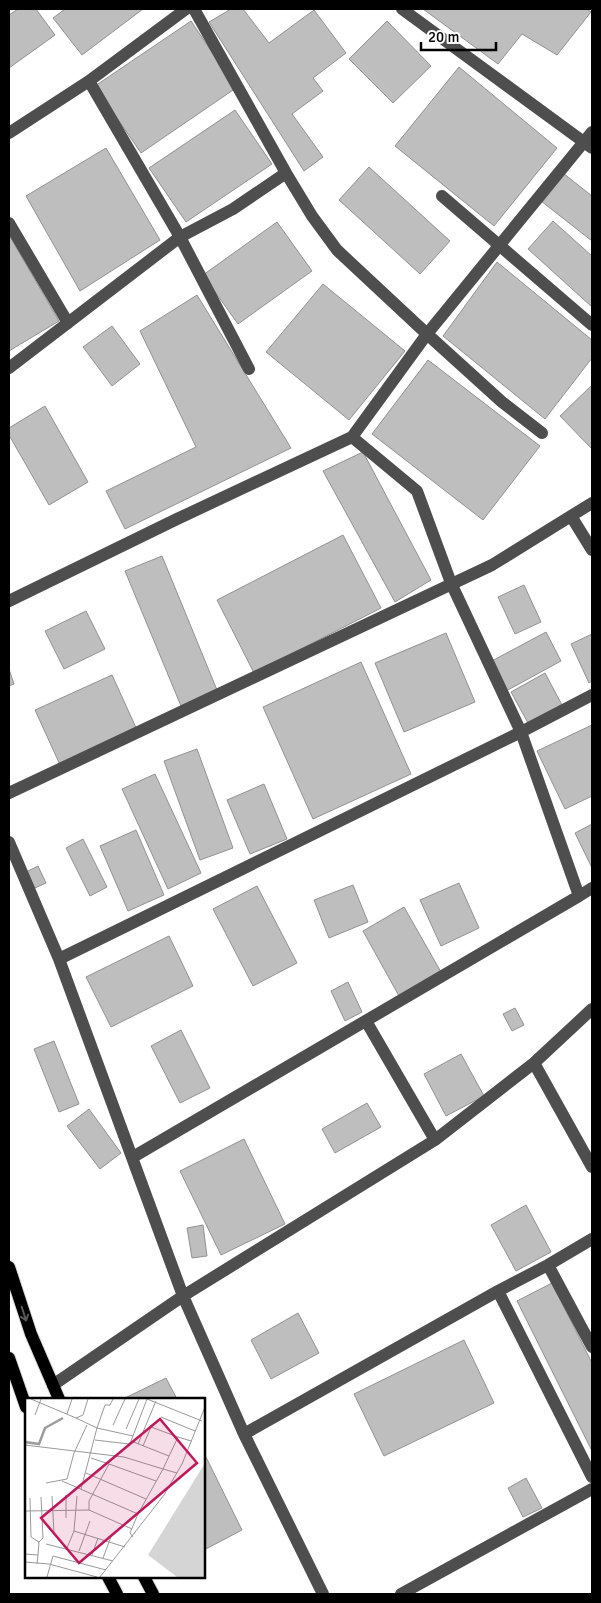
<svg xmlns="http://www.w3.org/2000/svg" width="601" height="1603" viewBox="0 0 601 1603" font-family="Signika,sans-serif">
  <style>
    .building { fill: #bebebe; stroke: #929292 }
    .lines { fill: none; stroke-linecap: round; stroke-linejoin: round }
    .major-casing { stroke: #dbdbdb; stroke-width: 14 }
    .minor { stroke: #4e4e4e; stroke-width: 12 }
    .major { stroke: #000; stroke-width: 12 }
    .oneway { stroke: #595959 }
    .inset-river { fill: none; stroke: #9c9c9c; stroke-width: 2.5 }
    .inset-road { fill: none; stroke: #999; stroke-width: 1 }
    .view { fill: #c2185b; fill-opacity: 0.15; stroke: #c2185b; stroke-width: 2.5 }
    .inset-edge { fill: none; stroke: #000; stroke-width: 2.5 }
  </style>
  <rect width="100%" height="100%" fill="#fff"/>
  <path class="building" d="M18 9H36L55 35 9 68V15Z
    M65 9H143L82 55 53 18Z
    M231 9H243L269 43 314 10 346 53 313 78 323 91 292 114 323 157 304 171 209 22Z
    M423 9H587L591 12 557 55 522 34 498 64Z
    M191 21 236 88 141 153 95 86Z
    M387 21 431 66 393 103 349 59Z
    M459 67 557 148 494 226 395 146Z
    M235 110 272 164 186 222 149 168Z
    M106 148 160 240 80 291 26 196Z
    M369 167 450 241 420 274 339 200Z
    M563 173 592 196V241L541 201Z
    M553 221 592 256V307L528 249Z
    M277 222 312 271 238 324 203 275Z
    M9 235 59 321 9 351Z
    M497 262 592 340V358L545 419 443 336Z
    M323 284 405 351 349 420 266 352Z
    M197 295 291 448 125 529 106 491 196 447 140 331Z
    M112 326 140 364 112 386 83 347Z
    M428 360 540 446 483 520 372 434Z
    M592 385V449L560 416Z
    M45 406 88 482 49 505 9 435V428Z
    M363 452 431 580 395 602 323 471Z
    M343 535 381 608 254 673 217 600Z
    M162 556 217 690 181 706 125 571Z
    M524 585 541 622 515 634 498 597Z
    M86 611 105 649 64 669 45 631Z
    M546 632 561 661 506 691 490 662Z
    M446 633 475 702 404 732 375 663Z
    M592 634V681L589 683 571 644Z
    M361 662 411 774 313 819 263 707Z
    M9 669 14 684 9 686Z
    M545 673 562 705 528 723 511 692Z
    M112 675 138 732 61 767 35 710Z
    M592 725V796L565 809 537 751Z
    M197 749 233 848 200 860 164 761Z
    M155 774 201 873 168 889 122 789Z
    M264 784 287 839 250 854 227 800Z
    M592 824V868L575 833Z
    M136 830 164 895 128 911 100 846Z
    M83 839 107 887 90 896 66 848Z
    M38 866 46 883 35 888 26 872Z
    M459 883 479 928 441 946 420 900Z
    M353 885 368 922 329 938 314 900Z
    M257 886 297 963 253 986 213 909Z
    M404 907 441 972 399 996 363 931Z
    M169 936 193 986 111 1027 86 977Z
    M348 982 362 1012 345 1021 331 991Z
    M515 1008 524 1025 512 1031 503 1014Z
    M181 1030 210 1088 180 1103 151 1046Z
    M54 1041 79 1104 59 1112 34 1049Z
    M461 1054 484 1096 446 1116 424 1074Z
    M367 1103 381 1127 335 1153 322 1129Z
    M89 1109 121 1153 100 1169 67 1126Z
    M244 1139 285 1224 221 1255 180 1171Z
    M526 1205 551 1252 516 1271 491 1225Z
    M203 1225 207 1256 192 1258 187 1228Z
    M552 1283 592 1363V1451L517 1301Z
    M298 1313 319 1353 271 1379 251 1340Z
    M464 1340 494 1403 384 1456 354 1394Z
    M166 1378 177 1399H123Z
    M204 1453 242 1530 204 1550Z
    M526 1478 542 1508 523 1517 508 1488Z"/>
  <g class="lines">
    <defs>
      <path id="major" d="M9 1267 31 1334 59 1399
        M9 1358 26 1407
        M108 1577 117 1594
        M144 1577 153 1594"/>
    </defs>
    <use href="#major" class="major-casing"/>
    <path class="minor" d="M194 9 286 173
      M402 9 592 148
      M89 81 180 237 249 369
      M9 133 89 81 186 9
      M442 196 592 325
      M9 223 68 323
      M9 368 180 237 233 209 286 173 312 216 337 250 427 334 502 402 542 433
      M352 437 417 491 451 583 521 732 579 896 592 888
      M571 516 592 550
      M9 601 177 519 352 437 427 334 592 132
      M9 793 492 565 592 503
      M9 842 59 959 183 1296 435 1140 534 1063 592 1009
      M59 959 521 732 592 695
      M366 1021 435 1140
      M534 1063 592 1167
      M133 1157 579 896
      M548 1265 592 1347
      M498 1291 592 1477
      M53 1385 183 1296 244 1434 323 1594
      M244 1434 498 1291 548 1265 592 1239
      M401 1594 592 1489"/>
    <use href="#major" class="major"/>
  </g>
  <defs><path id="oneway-shaft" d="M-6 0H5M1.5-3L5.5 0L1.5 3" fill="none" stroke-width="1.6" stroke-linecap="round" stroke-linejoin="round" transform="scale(1.25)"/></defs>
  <use class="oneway" href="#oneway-shaft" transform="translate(24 1314) rotate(72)"/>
  <g transform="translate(25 1398)">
    <rect width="180" height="180" fill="#fff"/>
    <path d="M180 65V179H152L123 157Z" fill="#d5d5d5"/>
    <path class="inset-river" d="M0 44 14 46 20 30 38 20"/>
    <path class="inset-road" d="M6 1 51 20 58 17 63 1M88 1 85 7H80L72 30 108 38M122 1 177 23M42 16 47 1M10 17 16 1M136 19 170 33M51 20 72 30 56 91M88 27 100 1M101 31 114 1M70 42 104 46 106 43 144 58M106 43 122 1M113 46 131 3M0 47 99 59 138 71 113 116 105 135 108 139M118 48 126 29 153 39M84 66 131 83M61 75 121 101M152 75 138 71 153 39 166 43M37 83 113 116M21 85 42 81 49 55 62 27M27 98 29 135M52 98 49 133 100 149M5 100 6 139 14 144 13 157M64 112V103L84 66 66 60M0 113 64 112 107 131M41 120V97M14 144 18 140 16 99M21 146 88 163M42 150 49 133M54 153 65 123M0 156 13 157 12 166M67 157 73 140M78 160 87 136M0 164 24 166 72 179M22 179 28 158 81 172M75 179 139 97 157 66 180 9"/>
    <path class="view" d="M135 21 172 65 54 165 16 120Z"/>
    <rect width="180" height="180" class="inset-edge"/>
  </g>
  <rect width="601" height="1603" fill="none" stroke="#000000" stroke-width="20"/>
  <path d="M421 42v8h75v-8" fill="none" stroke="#000000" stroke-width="2.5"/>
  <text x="428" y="42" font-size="15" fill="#000000" stroke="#ffffff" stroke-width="4" paint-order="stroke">20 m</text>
</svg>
